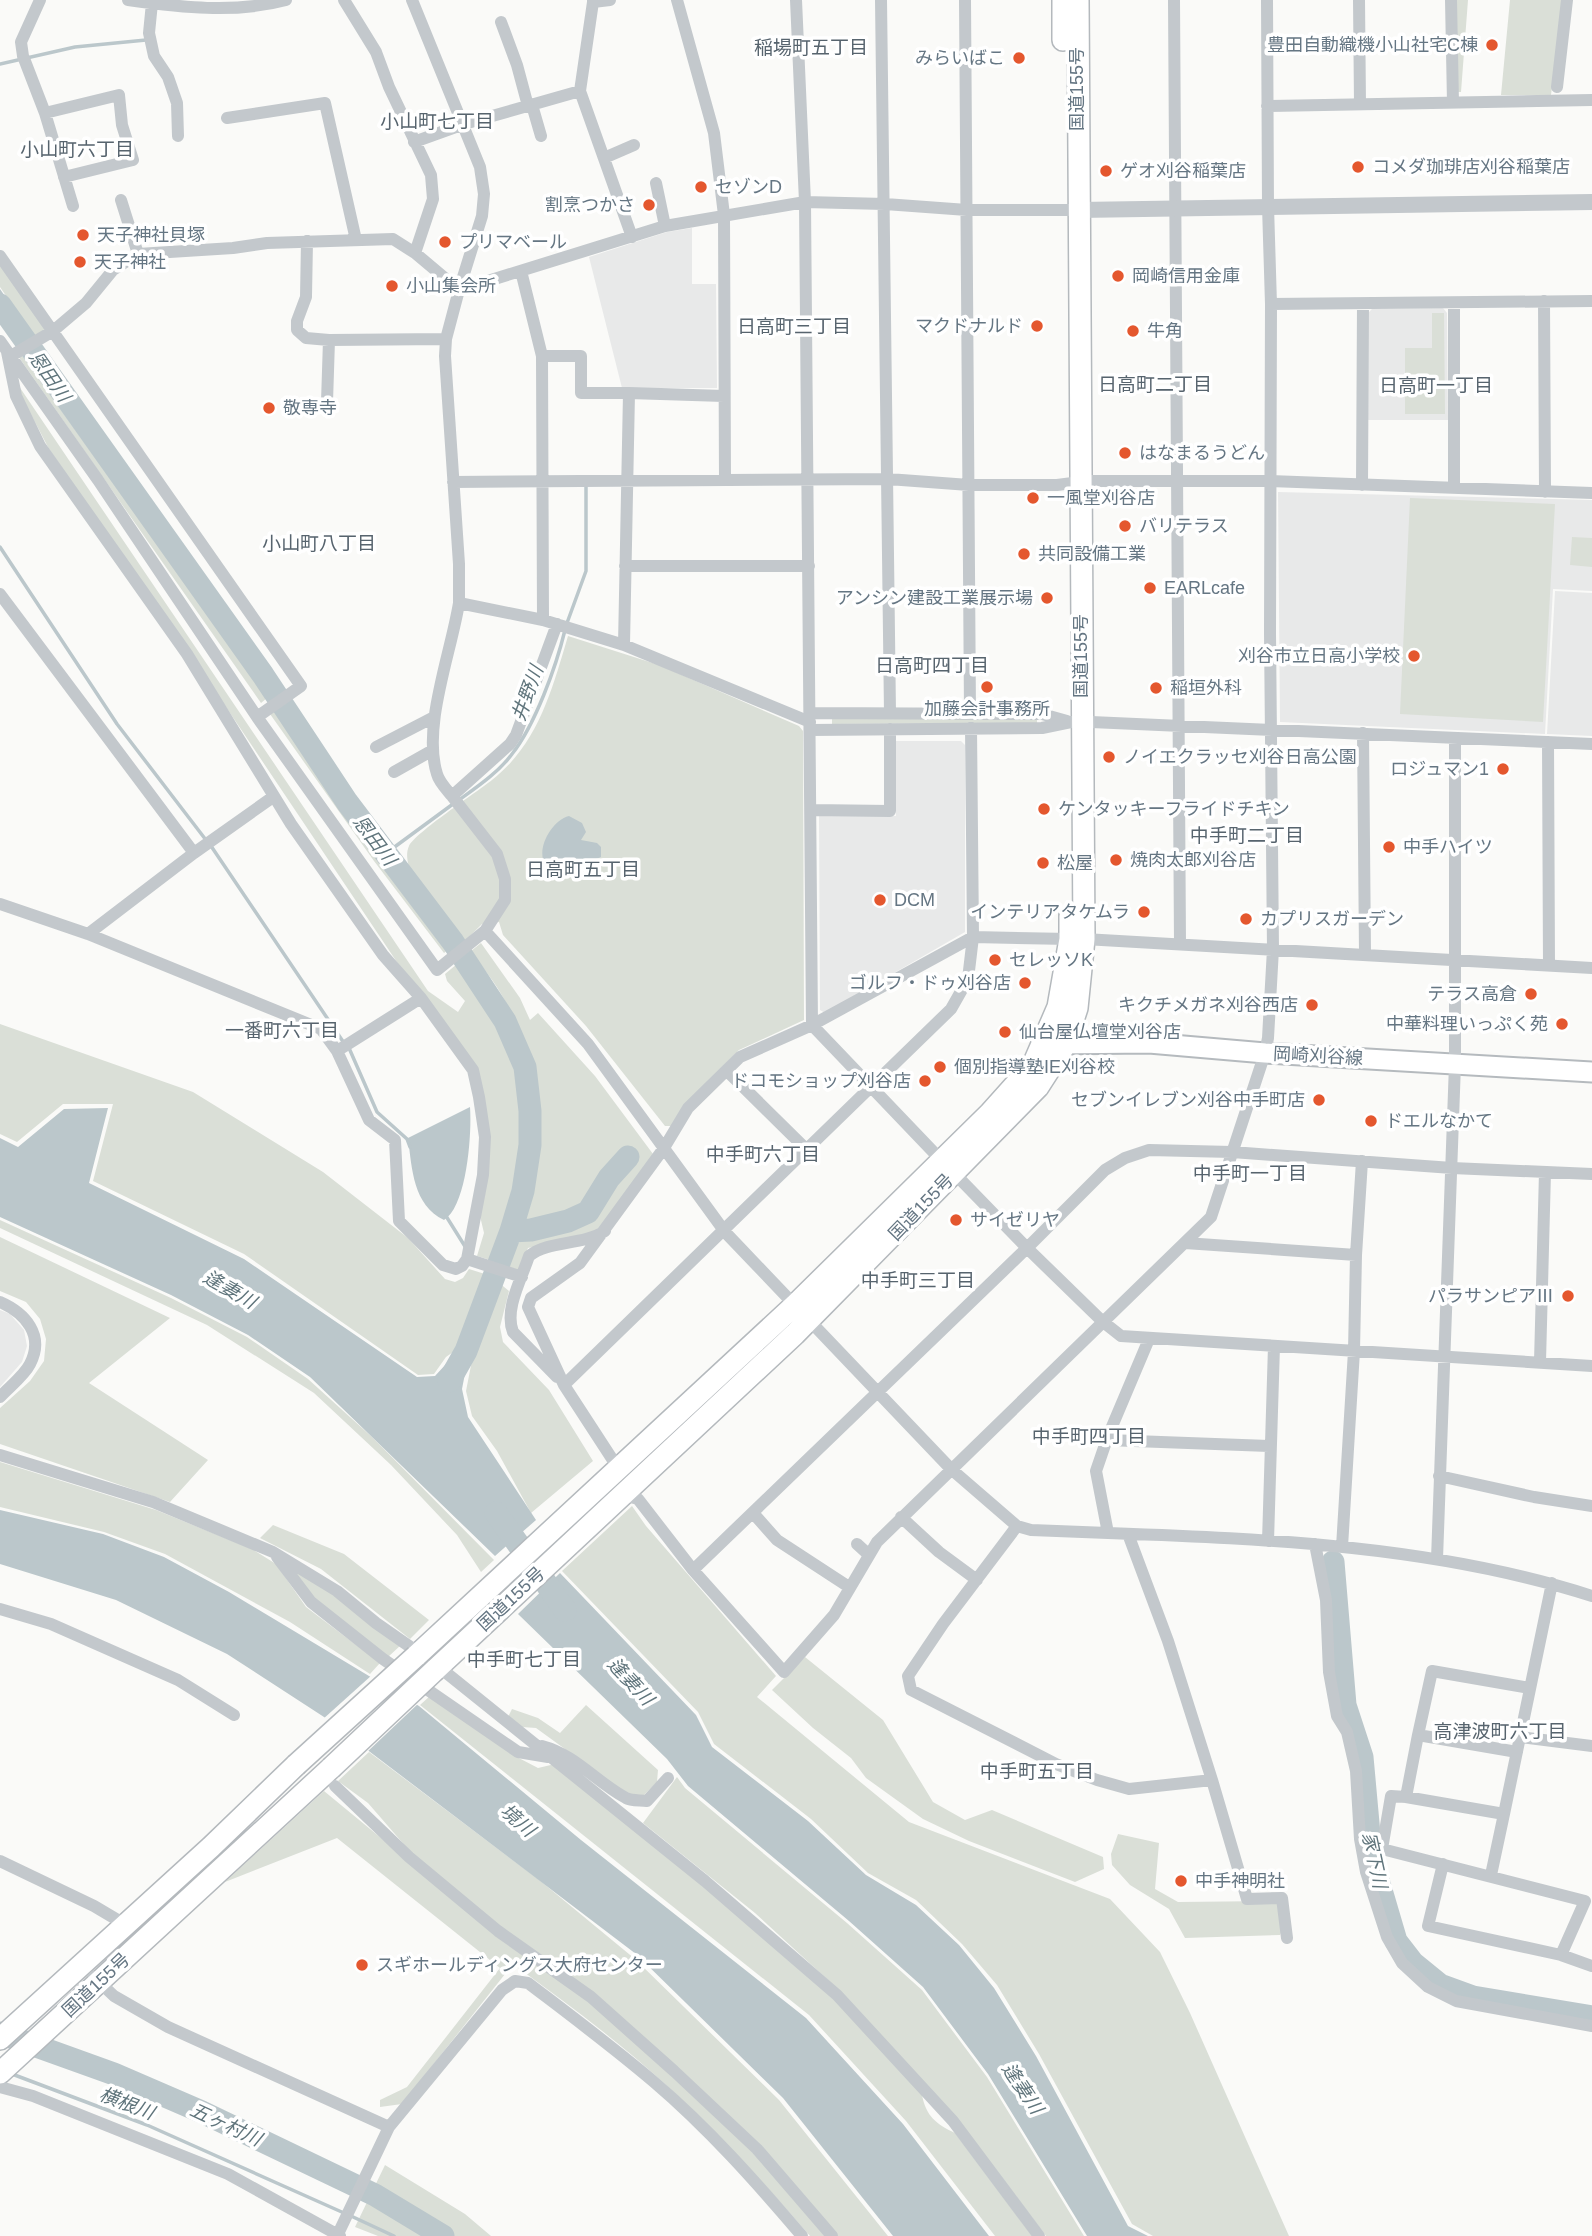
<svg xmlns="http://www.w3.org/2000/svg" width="1592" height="2236" viewBox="0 0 1592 2236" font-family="Arial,'Noto Sans JP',sans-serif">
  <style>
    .built { fill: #e8e9e9 }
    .green { fill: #dadfd7 }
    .water { fill: #bbc7cb }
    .pier { fill: #fafaf8 }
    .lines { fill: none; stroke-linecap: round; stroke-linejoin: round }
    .stream { stroke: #bbc7cb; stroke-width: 3.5 }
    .river { stroke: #bbc7cb; stroke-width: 23 }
    .primary-casing { stroke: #b5babe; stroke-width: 23 }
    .trunk-casing { stroke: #b4b9bd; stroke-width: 24 }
    .minor { stroke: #c3c8cc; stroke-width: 12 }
    .tertiary { stroke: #c3c8cc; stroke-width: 16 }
    .primary { stroke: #fff; stroke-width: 19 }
    .trunk { stroke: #fff; stroke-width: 21 }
    .trunk-bridge-casing { stroke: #b4b9bd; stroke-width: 24; stroke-linecap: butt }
    .trunk-bridge { stroke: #fff; stroke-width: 21 }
    .poi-dot { fill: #e4572e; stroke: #fff; stroke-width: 2.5 }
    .labels { text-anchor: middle; stroke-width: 7; stroke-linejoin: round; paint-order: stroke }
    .poi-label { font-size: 18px; fill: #657683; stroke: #fff; text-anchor: start }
    .street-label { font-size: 18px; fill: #657683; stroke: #fff }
    .neighbourhood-label { font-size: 19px; fill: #57646e; stroke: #fff }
    .water-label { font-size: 19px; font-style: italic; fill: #60757c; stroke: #fff }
  </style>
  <rect width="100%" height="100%" fill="#fafaf8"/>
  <path class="built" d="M692 228V284H716L717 388H622L589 257 667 232Z
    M1443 308 1447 313 1448 420H1368L1367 314 1372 309Z
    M1278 492 1592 500V591L1553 589 1545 734 1280 722Z
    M1555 591 1592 593V736L1547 734Z
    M896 741H961L965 745V932L825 1013 820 1010 819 816H896Z
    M0 1310 10 1314 24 1330 27 1346 22 1362 0 1387Z"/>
  <path class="green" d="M1457 0H1468L1461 92H1457Z
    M1510 0H1563L1551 95H1501Z
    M0 261 47 328 34 337 0 287Z
    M1432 313H1444L1445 414H1405V348H1432Z
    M21 354 267 698 261 703 18 356Z
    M8 370 428 991 458 1012 465 1001 447 981 445 974 457 964C474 989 492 1014 505 1042 538 1113 515 1190 490 1260L477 1256 484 1233 480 1216 487 1174 475 1068 413 986 171 625 49 449Z
    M1410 498 1555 504 1543 722 1400 714Z
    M1572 537 1592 538V567L1570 565Z
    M568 636 659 665 799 726 803 731 804 1020 739 1050 683 1106 673 1126H665L586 1026 503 935 499 922 482 924 463 943 409 867C407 859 406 853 409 846 415 833 477 792 492 780 538 744 552 690 568 636Z
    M277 710 380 858 450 948 444 953 374 861 270 714Z
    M1037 718V723L832 724V719Z
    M481 943 520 998 530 1020 538 1013 595 1076 653 1154 605 1224 589 1235 528 1248 519 1270 508 1267 514 1246 524 1238 583 1224 597 1213 638 1156 628 1150 587 1206 567 1218 520 1226C525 1211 531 1196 534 1180 547 1117 535 1055 504 999 495 982 482 967 471 951Z
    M0 1024 193 1092 323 1172 408 1238 445 1279 455 1282 463 1278 469 1269 488 1275 463 1345 446 1357 434 1374 418 1375 244 1254 93 1181 113 1104H63L17 1142 0 1134Z
    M0 1220 171 1298 247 1337 308 1379 372 1437 494 1560 481 1572 457 1535 391 1465 314 1393 207 1325 0 1228Z
    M0 1237 170 1318 89 1383 208 1460 170 1502 0 1444V1408L30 1381 44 1361 46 1339 40 1319 26 1302 0 1291Z
    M498 1282 509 1291 500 1327 503 1342 549 1390 593 1461 531 1513 497 1451 472 1416 466 1391 475 1345Z
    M0 1462 156 1510 252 1549 276 1564 306 1607 380 1663 370 1674 290 1622 165 1554 104 1532 0 1507Z
    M632 1506 646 1526 776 1676 757 1697 909 1822 1110 1899 1160 1952 1190 2013 1289 2236H1153L1132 2224 1039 2054 997 1985 962 1944 916 1900 868 1873 811 1819 714 1744 698 1712 562 1571Z
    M273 1525 344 1554 429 1620 410 1639 321 1569 260 1538Z
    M297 1568 401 1645 388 1657 314 1599 294 1571Z
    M805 1657 883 1720 933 1802 965 1820 992 1810 1103 1857 1104 1869 1075 1882 969 1841 923 1819 866 1778 851 1758 813 1728 772 1690Z
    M430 1696 515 1756 538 1768 555 1764 707 1889 835 2000 922 2095C926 2116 936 2124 955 2133L1032 2236H995L906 2121 809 2015 420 1705Z
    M586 1705 658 1770 657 1782 643 1796 627 1794 536 1728 522 1727 508 1717 512 1709 538 1718 560 1733Z
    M369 1752 538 1879 635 1959 779 2100 888 2236H837L760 2147 414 1856 368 1803 338 1781Z
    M677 1777 685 1788 847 1923 922 1990 987 2077 1084 2236H1046L956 2117 840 1991 755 1913 643 1823Z
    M324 1791 495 1932 590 2000 754 2151 827 2236H810C764 2183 717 2132 665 2084 618 2041 565 2002 513 1964L402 2104 380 2107V2100L407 2087 500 1968 337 1838 225 1882Z
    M1118 1834 1159 1843 1155 1889 1178 1902 1278 1901 1284 1926 1280 1935 1185 1938 1169 1909 1130 1885 1112 1865 1111 1854Z
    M385 2165 465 2214 491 2236H378L355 2227Z"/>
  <path class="water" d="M0 289 33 337 18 347 0 321Z
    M569 816 582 823 586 832 581 840 597 843 601 847V857C588 864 557 864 543 859 539 844 553 820 569 816Z
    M470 1107C472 1133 467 1206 444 1220 413 1205 412 1169 408 1138Z
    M108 1108 89 1183 244 1259 417 1377 435 1376 458 1351 468 1358 462 1389 468 1417 536 1520 495 1556 310 1377 248 1335 171 1295 0 1217V1138L18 1147 64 1109Z
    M0 1510 103 1534 164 1557 229 1592 419 1706 581 1840 806 2018 903 2124 989 2236H893L783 2098 636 1954 324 1717 227 1654 116 1600 0 1564Z
    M560 1573 696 1715 712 1747 808 1821 866 1875 916 1905 959 1945 994 1988 1036 2056 1128 2226 1148 2236H1087L988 2074 923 1987 849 1921 688 1786 667 1759 518 1614Z"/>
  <path class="pier" d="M372 1675 420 1702 366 1753 322 1720Z"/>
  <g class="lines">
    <path class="stream" d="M0 64 75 47 146 40
      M0 547 117 724 206 840
      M567 623 586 571V484
      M459 800C477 787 499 772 512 754 535 725 556 667 565 630
      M211 846 344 1043
      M385 854 453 804
      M349 1048 377 1112 407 1139 410 1147
      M446 1216 466 1248
      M487 1271 494 1277
      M12 2074 147 2125 344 2213
      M351 2216 394 2236"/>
    <path class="river" d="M0 305 263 675 347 802 453 942 505 1021 525 1067 530 1111V1145L523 1191 511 1231 466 1351 449 1381
      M511 1231 531 1230 568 1221 588 1212 609 1178 628 1157
      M496 1513 565 1610
      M1333 1562 1345 1705 1362 1757 1371 1856 1396 1941 1413 1963 1440 1985 1473 1997 1592 2017
      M0 2033 114 2074 202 2112 375 2195 443 2236"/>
    <defs>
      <path id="primary" d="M1052 1044 1149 1043 1265 1053 1592 1072"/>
      <path id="trunk" d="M1063 0V40
        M416 1656 795 1305 990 1113 1033 1065 1058 1007 1070 939V916
        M435 1670 795 1334 1038 1087 1065 1045 1077 1008 1084 939 1078 0
        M0 2039 211 1847 296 1765
        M0 2073 331 1768"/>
    </defs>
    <use href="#primary" class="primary-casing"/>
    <use href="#trunk" class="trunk-casing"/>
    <path class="minor" d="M40 0 21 42 23 56 45 113 73 206
      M128 0C180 7 234 14 286 0
      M344 0 376 52 389 87 431 175 433 199 415 253
      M412 0 480 167 484 194 482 216 459 290 446 339 445 356 459 564V603L543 620 624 645 810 722
      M593 0V2L610 0
      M677 0 714 133 724 215 725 480
      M796 0 805 202 812 1025 942 1161
      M881 0 890 713
      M965 0 970 713
      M1174 0 1180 944
      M1359 0 1360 104
      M1451 0 1453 103
      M593 2 580 91 632 237
      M152 3 149 33 154 56 168 77 177 103 178 136
      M501 22 517 65 528 106
      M1557 87 1567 0
      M532 105 541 136
      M1267 106 1592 100
      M45 113 119 95 122 125 133 160 64 177
      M227 118 325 103 356 240
      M414 142 464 124 580 91
      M604 158 634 145
      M656 183 665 226
      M121 200 138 254
      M307 241 306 297 297 321V330L306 338 329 340
      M0 256 301 686 257 717
      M521 271 542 356 543 620
      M459 290 665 226 805 202 885 204 967 210H1079
      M1544 301 1545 492
      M1454 303V488
      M1271 304 1592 301
      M0 341 98 480 257 717 437 970 485 931 505 900V879L497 854 452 796 510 744 516 735 557 624
      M7 352 16 396 40 446 187 654 291 824 383 955 421 998 473 1070 479 1097 485 1137 483 1175 467 1259 462 1266 456 1269 443 1265 399 1221 395 1140 369 1120 337 1051 421 998
      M11 356 53 331 86 303 113 270 138 254 233 248 267 243 393 239 415 253 459 290
      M542 356H581V393H629
      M327 402 329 340 446 339
      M453 482 888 479 969 485H1057L1088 481H1270L1592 493
      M1362 485 1363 304
      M625 566H809
      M0 594 194 853
      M624 645 629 393 724 396
      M810 713 1042 714 1067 721
      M810 730 1042 728 1071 722H1091L1592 744
      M1363 733 1365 954
      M1548 742 1549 965
      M376 747 434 717
      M394 772 433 750
      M452 796C447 790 439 782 437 774 422 727 451 653 459 603
      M811 810 890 811V729
      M0 904 88 934 321 1029 337 1051
      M485 931 588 1044 725 1232 951 1469 1017 1526 1031 1530 1108 1533 1096 1471 1108 1436 1149 1339
      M88 934 194 853 273 797
      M1084 939 1592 968
      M727 1071 806 1149
      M954 1173 1027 1248 1105 1170 1125 1158 1149 1150 1232 1152 1452 1168 1592 1174
      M1185 1243 1356 1255
      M467 1259 522 1277
      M0 1302C25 1313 45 1335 30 1364 24 1376 9 1387 0 1397
      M1540 1362 1545 1172
      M557 1377 513 1332C504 1309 522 1278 529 1256 549 1240 582 1246 605 1231
      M564 1385C694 1260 823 1135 951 1009L968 979 973 937 971 728
      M1107 1440 1269 1446
      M0 1455 153 1502 273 1552 337 1591 376 1623 419 1653
      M618 1468 564 1385 528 1307 531 1298 580 1263 664 1148 688 1108 740 1057 812 1025 973 937 1070 939
      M1439 1476 1534 1497 1592 1506
      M623 1495 638 1499 693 1570 784 1672 834 1615 877 1542 1211 1217 1265 1053 1268 1038 1273 949 1270 633 1271 304 1268 206 1267 0
      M753 1513 777 1540 849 1587
      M901 1517 939 1552 977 1580
      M1017 1526 943 1624 908 1676 911 1690 1056 1764 1097 1780 1129 1789 1212 1780 1168 1641 1128 1534
      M1108 1533C1270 1539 1436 1546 1592 1596
      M1268 1541 1274 1346
      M857 1544 869 1555
      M1315 1544 1326 1600 1329 1672 1337 1716 1347 1732 1356 1771 1360 1839 1366 1872 1387 1937 1402 1963 1428 1987 1456 2001 1592 2026
      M1342 1547 1354 1351 1356 1255 1362 1161
      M277 1557 311 1602 383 1659 518 1752 548 1757
      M1437 1559 1455 1064V738
      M693 1570 1027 1248 1102 1321 1121 1336 1592 1366
      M0 1609 51 1624 178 1680 234 1715
      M439 1667 705 1881 837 1995 953 2121 1039 2236
      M1418 1735 1406 1797 1391 1796 1382 1849 1585 1901 1561 1955 1428 1926 1443 1864
      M1520 1737 1592 1746
      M542 1746C576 1755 596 1782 626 1798 631 1801 640 1800 647 1801L668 1778
      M1517 1752 1418 1735 1432 1671 1530 1688
      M1212 1780 1247 1899 1282 1898 1287 1938
      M335 1786 409 1857 498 1931 591 1997 674 2071 757 2149 832 2236
      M1406 1797 1504 1814 1552 1583
      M0 1861 94 1906 126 1925
      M1491 1875 1504 1814
      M1561 1955 1592 1966
      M94 1977 114 1996 168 2027 389 2127 502 1990 515 1981 528 1983C570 2015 613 2047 654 2082 708 2128 756 2182 802 2236
      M0 2087 33 2096 228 2174 340 2236
      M337 2236 389 2127"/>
    <path class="tertiary" d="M1079 210 1592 202"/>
    <use href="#primary" class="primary"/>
    <use href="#trunk" class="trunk"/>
    <defs>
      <path id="trunk-bridge" d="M296 1765 416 1656
        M331 1768 435 1670"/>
    </defs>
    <use href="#trunk-bridge" class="trunk-bridge-casing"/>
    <use href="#trunk-bridge" class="trunk-bridge"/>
  </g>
  <g class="poi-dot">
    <circle cx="1492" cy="45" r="7"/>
    <circle cx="1019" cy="58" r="7"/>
    <circle cx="1358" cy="167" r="7"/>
    <circle cx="1106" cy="171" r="7"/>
    <circle cx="701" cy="187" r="7"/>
    <circle cx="649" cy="205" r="7"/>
    <circle cx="83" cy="235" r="7"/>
    <circle cx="445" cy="242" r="7"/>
    <circle cx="80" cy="262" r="7"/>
    <circle cx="1118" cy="276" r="7"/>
    <circle cx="392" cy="286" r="7"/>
    <circle cx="1037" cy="326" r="7"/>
    <circle cx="1133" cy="331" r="7"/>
    <circle cx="269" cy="408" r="7"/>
    <circle cx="1125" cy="453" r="7"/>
    <circle cx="1033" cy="498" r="7"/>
    <circle cx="1125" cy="526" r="7"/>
    <circle cx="1024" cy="554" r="7"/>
    <circle cx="1150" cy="588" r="7"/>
    <circle cx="1047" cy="598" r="7"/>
    <circle cx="1414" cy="656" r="7"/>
    <circle cx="987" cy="687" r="7"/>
    <circle cx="1156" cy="688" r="7"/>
    <circle cx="1109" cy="757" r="7"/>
    <circle cx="1503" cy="769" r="7"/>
    <circle cx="1044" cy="809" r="7"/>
    <circle cx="1389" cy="847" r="7"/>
    <circle cx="1116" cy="860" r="7"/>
    <circle cx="1043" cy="863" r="7"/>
    <circle cx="880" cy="900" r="7"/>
    <circle cx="1144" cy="912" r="7"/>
    <circle cx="1246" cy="919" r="7"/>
    <circle cx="995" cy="960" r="7"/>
    <circle cx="1025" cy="983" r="7"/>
    <circle cx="1531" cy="994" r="7"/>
    <circle cx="1312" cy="1005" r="7"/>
    <circle cx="1562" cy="1024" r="7"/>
    <circle cx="1005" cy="1032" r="7"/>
    <circle cx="940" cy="1067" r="7"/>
    <circle cx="925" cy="1081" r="7"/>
    <circle cx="1319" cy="1100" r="7"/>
    <circle cx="1371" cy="1121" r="7"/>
    <circle cx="956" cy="1220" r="7"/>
    <circle cx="1568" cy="1296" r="7"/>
    <circle cx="1181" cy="1881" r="7"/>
    <circle cx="362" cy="1965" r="7"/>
  </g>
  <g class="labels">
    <g class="poi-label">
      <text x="1478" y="51" text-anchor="end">豊田自動織機小山社宅C棟</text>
      <text x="1005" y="64" text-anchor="end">みらいばこ</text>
      <text x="1372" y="173">コメダ珈琲店刈谷稲葉店</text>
      <text x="1120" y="177">ゲオ刈谷稲葉店</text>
      <text x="715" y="193">セゾンD</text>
      <text x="635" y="211" text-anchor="end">割烹つかさ</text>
      <text x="97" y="241">天子神社貝塚</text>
      <text x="459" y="248">プリマベール</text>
      <text x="94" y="268">天子神社</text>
      <text x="1132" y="282">岡崎信用金庫</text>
      <text x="406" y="292">小山集会所</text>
      <text x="1023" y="332" text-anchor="end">マクドナルド</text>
      <text x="1147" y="337">牛角</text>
      <text x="283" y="414">敬専寺</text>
      <text x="1139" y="459">はなまるうどん</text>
      <text x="1047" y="504">一風堂刈谷店</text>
      <text x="1139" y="532">バリテラス</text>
      <text x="1038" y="560">共同設備工業</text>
      <text x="1164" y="594">EARLcafe</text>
      <text x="1033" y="604" text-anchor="end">アンシン建設工業展示場</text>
      <text x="1400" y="662" text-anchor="end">刈谷市立日高小学校</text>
      <text x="1170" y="694">稲垣外科</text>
      <text x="987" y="715" text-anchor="middle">加藤会計事務所</text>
      <text x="1123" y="763">ノイエクラッセ刈谷日高公園</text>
      <text x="1489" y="775" text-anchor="end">ロジュマン1</text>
      <text x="1058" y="815">ケンタッキーフライドチキン</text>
      <text x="1403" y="853">中手ハイツ</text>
      <text x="1130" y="866">焼肉太郎刈谷店</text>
      <text x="1057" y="869">松屋</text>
      <text x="894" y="906">DCM</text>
      <text x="1130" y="918" text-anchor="end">インテリアタケムラ</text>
      <text x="1260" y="925">カプリスガーデン</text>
      <text x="1009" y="966">セレッソK</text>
      <text x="1011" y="989" text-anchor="end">ゴルフ・ドゥ刈谷店</text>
      <text x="1517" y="1000" text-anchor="end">テラス高倉</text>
      <text x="1298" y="1011" text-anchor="end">キクチメガネ刈谷西店</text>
      <text x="1548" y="1030" text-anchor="end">中華料理いっぷく苑</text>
      <text x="1019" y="1038">仙台屋仏壇堂刈谷店</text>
      <text x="954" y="1073">個別指導塾IE刈谷校</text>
      <text x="911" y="1087" text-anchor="end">ドコモショップ刈谷店</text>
      <text x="1305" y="1106" text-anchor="end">セブンイレブン刈谷中手町店</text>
      <text x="1385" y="1127">ドエルなかて</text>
      <text x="970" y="1226">サイゼリヤ</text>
      <text x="1554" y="1302" text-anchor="end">パラサンピアⅢ</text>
      <text x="1195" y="1887">中手神明社</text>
      <text x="376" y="1971">スギホールディングス大府センター</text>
    </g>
    <g class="street-label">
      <text transform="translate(1077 89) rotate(-90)" y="6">国道155号</text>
      <text transform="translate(1081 656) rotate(-90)" y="6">国道155号</text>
      <text transform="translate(1318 1056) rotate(3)" y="6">岡崎刈谷線</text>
      <text transform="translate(921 1207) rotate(-46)" y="6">国道155号</text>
      <text transform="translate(511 1599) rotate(-43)" y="6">国道155号</text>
      <text transform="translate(96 1985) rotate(-43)" y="6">国道155号</text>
    </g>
    <g class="neighbourhood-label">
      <text x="811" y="54">稲場町五丁目</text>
      <text x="437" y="128">小山町七丁目</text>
      <text x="77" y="156">小山町六丁目</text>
      <text x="794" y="333">日高町三丁目</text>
      <text x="1155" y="391">日高町二丁目</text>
      <text x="1436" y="392">日高町一丁目</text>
      <text x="319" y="550">小山町八丁目</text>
      <text x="932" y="672">日高町四丁目</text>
      <text x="1247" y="842">中手町二丁目</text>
      <text x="583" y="876">日高町五丁目</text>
      <text x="282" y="1037">一番町六丁目</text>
      <text x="763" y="1161">中手町六丁目</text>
      <text x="1250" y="1180">中手町一丁目</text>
      <text x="918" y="1287">中手町三丁目</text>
      <text x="1089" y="1443">中手町四丁目</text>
      <text x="524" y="1666">中手町七丁目</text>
      <text x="1500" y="1738">高津波町六丁目</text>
      <text x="1037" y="1778">中手町五丁目</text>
    </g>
    <g class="water-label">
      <text transform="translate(50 376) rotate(55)" y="7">恩田川</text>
      <text transform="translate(527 693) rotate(-70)" y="7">井野川</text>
      <text transform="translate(375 840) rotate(53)" y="7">恩田川</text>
      <text transform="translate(230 1289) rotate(30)" y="7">逢妻川</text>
      <text transform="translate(631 1681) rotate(47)" y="7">逢妻川</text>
      <text transform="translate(518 1820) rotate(41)" y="7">境川</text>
      <text transform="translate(1375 1860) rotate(78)" y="7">家下川</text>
      <text transform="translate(1023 2088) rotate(56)" y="7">逢妻川</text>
      <text transform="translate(127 2103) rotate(21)" y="7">横根川</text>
      <text transform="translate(226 2124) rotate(25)" y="7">五ヶ村川</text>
    </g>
  </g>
</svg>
